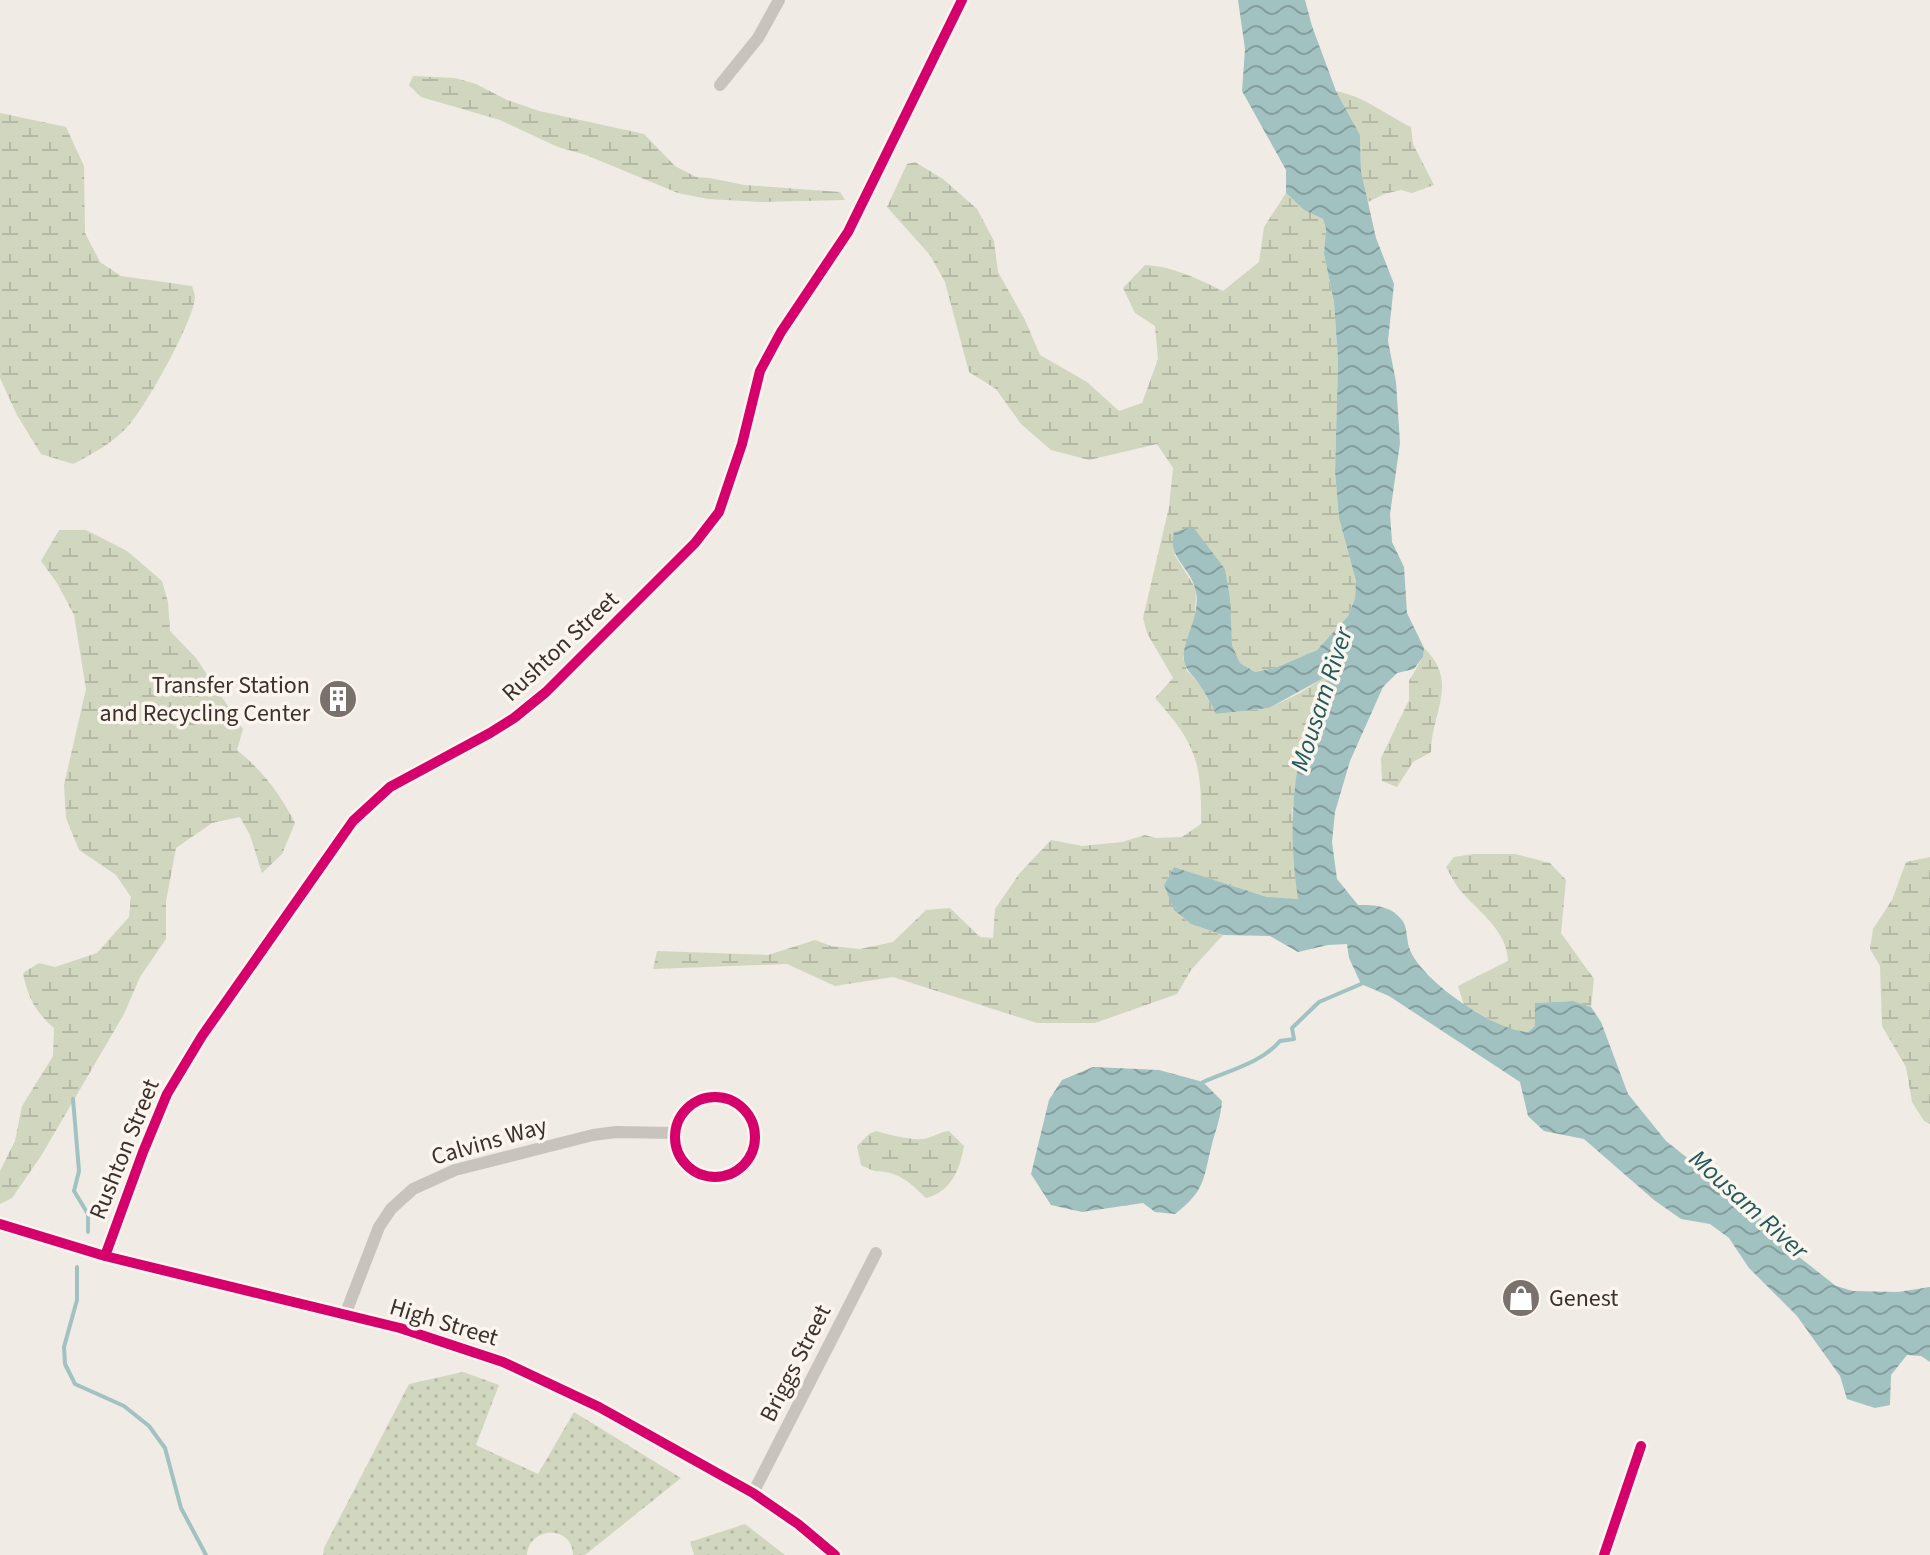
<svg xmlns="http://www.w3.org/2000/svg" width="1930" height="1555" viewBox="0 0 1930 1555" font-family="'Source Sans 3',sans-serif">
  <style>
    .grass { fill: url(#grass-dots) }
    .wetland { fill: url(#wetland-marsh) }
    .water { fill: url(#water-waves) }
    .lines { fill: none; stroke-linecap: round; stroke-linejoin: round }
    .stream { stroke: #a1c2c1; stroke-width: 4 }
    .minor { stroke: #c9c3be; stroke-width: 12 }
    .tertiary { stroke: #c9c3be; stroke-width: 14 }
    .cycleway-casing { stroke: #fbf5ee; stroke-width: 15 }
    .cycleway { stroke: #d6006c; stroke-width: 10 }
    .labels { text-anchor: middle; stroke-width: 7; stroke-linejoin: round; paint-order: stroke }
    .street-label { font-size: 24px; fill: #3b302b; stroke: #fbf5ee }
    .poi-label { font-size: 24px; fill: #3b302b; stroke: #fbf5ee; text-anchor: end }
    .water-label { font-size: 26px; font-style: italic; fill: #1f5a5e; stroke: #fbf5ee }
  </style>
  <defs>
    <pattern id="grass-dots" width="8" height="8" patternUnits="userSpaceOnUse" patternTransform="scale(2)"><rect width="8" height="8" fill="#d1d6bf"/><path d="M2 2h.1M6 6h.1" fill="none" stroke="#b4b8a4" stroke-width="1.8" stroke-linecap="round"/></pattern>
    <pattern id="wetland-marsh" width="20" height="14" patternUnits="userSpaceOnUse" patternTransform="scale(2)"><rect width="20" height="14" fill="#d1d6bf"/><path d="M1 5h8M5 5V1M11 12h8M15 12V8" fill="none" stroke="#b4b8a4"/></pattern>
    <pattern id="water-waves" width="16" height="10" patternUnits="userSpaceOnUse" patternTransform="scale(2)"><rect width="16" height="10" fill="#a1c2c1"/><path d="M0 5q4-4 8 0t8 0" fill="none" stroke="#849e9d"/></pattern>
  </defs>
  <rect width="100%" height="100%" fill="#f0ebe5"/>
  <path class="grass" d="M463 1372 499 1385 476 1445 538 1474 574 1412 681 1478 585 1555H573C573 1525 529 1526 527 1555H323L324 1548 409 1384Z
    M745 1524 785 1555H694L690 1542Z"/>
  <path class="wetland" d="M413 76 455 78 476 84 507 100 539 111 644 134 675 166 696 177 710 178 744 185 840 192 845 200 760 202 708 199 678 193 586 155 558 147 500 120 421 97 409 85Z
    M1336 91C1366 97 1384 114 1411 127L1413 144 1434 185 1412 193 1401 190 1384 194 1368 202 1361 171 1360 135Z
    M0 113 66 127 84 166 85 233 100 262 121 276 192 286C193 290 195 294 195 298 193 322 146 406 129 425 113 443 94 453 73 464L41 454 17 415 0 378Z
    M915 162 943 179 977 209 994 241 998 272 1025 320 1040 355 1087 382 1119 411 1142 403 1158 359 1155 326 1135 313 1123 288 1145 265C1172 266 1198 279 1223 291L1259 262 1264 227 1286 193 1304 210 1323 219 1326 229 1324 254 1334 302 1338 361 1335 472 1339 518 1356 581 1355 598 1348 616 1317 650 1275 668 1255 672 1240 663 1232 645 1225 569 1209 549 1174 554 1196 589 1195 622 1183 658 1187 671 1200 684 1216 714 1269 708 1300 693 1329 674 1326 688 1316 708 1292 810 1299 899 1270 898 1174 867 1164 885C1179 922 1186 923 1223 935L1191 970 1177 994 1095 1023H1037L893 977 835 986 787 964 653 969 657 951 768 955 815 940 831 946 860 949 893 942 926 910 950 908 980 937 993 938 995 909 1019 874 1051 840 1082 846 1122 842 1145 835 1156 838 1182 837 1201 824C1202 762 1196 744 1155 698L1173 678 1147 633 1143 618 1169 507 1173 468 1157 444 1089 460 1051 450 1021 424 996 389 969 372 945 282 930 255 887 207 907 164Z
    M59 530H86L127 551 162 581 168 602 170 631 196 658 243 729 237 750C263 771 280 794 295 823L282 854 262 873 250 835 240 817 212 823 176 848 166 901V939L140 977 124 1014 41 1156 12 1198 0 1204V1171L15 1141 22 1106 53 1056 54 1028C35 1011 28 998 23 973L39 963 55 967 97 953 129 917 131 897 116 875 79 850 66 818 64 785 86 689 74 615 57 583 41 561Z
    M1424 648C1460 682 1431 713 1431 752L1413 762 1397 787 1382 781 1381 758 1409 700V681L1423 657Z
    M1474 854H1515L1550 863 1566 880 1561 933 1594 979 1591 1007 1572 1001 1536 1003 1535 1026 1528 1032H1513L1464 1005 1458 986 1508 961C1507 929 1477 911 1459 889 1454 882 1450 874 1446 867L1454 857Z
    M1930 857V1124L1924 1121 1912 1102 1906 1067 1882 1026 1880 966 1870 949 1873 929 1892 900 1906 862Z
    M876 1131C891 1135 908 1140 923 1139 932 1138 939 1132 949 1131L964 1146C960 1169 951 1192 926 1198 915 1188 908 1179 893 1174 879 1169 879 1175 861 1165L857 1146 869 1134Z"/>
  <path class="water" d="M1238 0H1305L1312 26 1336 91 1360 135 1361 171 1376 238 1394 284 1388 341 1396 382 1400 443 1390 514 1392 542 1404 567 1407 613 1424 648 1423 657 1414 669 1397 673 1383 687 1350 761 1335 812 1332 842 1337 879 1358 905C1375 905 1389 905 1402 920 1408 927 1406 941 1410 950 1422 981 1495 1031 1528 1032L1535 1026V1003L1573 1001 1591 1007 1601 1022 1628 1094 1666 1141 1709 1175 1732 1188 1794 1253 1836 1286 1853 1291 1898 1292 1930 1287V1362L1921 1356 1907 1355 1891 1375 1890 1405 1875 1408 1847 1399 1840 1376 1797 1316 1749 1268 1729 1238 1710 1224 1681 1219 1654 1200 1584 1139 1544 1131 1528 1116 1520 1082 1389 996 1361 984 1349 958 1347 944 1328 945 1298 952 1270 936 1223 935 1191 924 1174 910 1164 885 1174 867 1267 897 1298 899C1290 847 1290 790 1304 739 1309 716 1324 698 1329 675L1269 708 1216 714C1211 705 1207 695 1201 687 1196 677 1186 672 1184 661 1181 641 1203 614 1195 588 1189 566 1167 557 1174 532L1193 527 1225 569 1230 599 1232 645 1240 663 1255 672 1275 668 1317 650 1348 616 1355 598 1356 581 1339 518 1335 472 1338 361 1334 302 1324 254 1326 229 1323 219 1304 210 1286 193V170L1242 91 1245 49Z
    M1093 1067 1159 1070 1203 1082 1222 1101C1221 1117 1216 1129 1212 1144 1203 1179 1206 1190 1175 1214L1155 1212 1143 1203 1082 1212 1051 1205 1031 1174 1049 1100 1062 1080Z"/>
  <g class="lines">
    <path class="stream" d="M1203 1082C1230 1070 1261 1063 1280 1041L1294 1039 1292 1028 1319 1002 1361 984
      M73 1099 79 1171 74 1191 88 1214V1232
      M77 1267V1300L64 1347 65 1364 75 1384 124 1406 149 1426 165 1448 181 1508 206 1555"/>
    <path class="minor" d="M720 85 758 38 779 0
      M675 1137a40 40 0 1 1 80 0a40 40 0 1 1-80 0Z
      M105 1256 143 1152 167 1094 202 1036 353 821 390 787 490 733 514 718 546 692 695 543 719 512 742 444 760 371 781 332 848 232 962 0
      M345 1315 379 1227 391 1209 413 1189 455 1170 593 1135 616 1132 675 1133
      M753 1493 876 1253
      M1604 1555 1641 1446"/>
    <path class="tertiary" d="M0 1224 105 1256 400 1328 503 1362 599 1407 753 1493 798 1524 835 1555"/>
    <defs>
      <path id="cycleway" d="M675 1137a40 40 0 1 1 80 0a40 40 0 1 1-80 0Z
        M0 1224 105 1256 400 1328 503 1362 599 1407 753 1493 798 1524 835 1555
        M105 1256 143 1152 167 1094 202 1036 353 821 390 787 490 733 514 718 546 692 695 543 719 512 742 444 760 371 781 332 848 232 962 0
        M1604 1555 1641 1446"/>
    </defs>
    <use href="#cycleway" class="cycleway-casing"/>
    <use href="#cycleway" class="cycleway"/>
  </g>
  <defs>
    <symbol id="building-disc" viewBox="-11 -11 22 22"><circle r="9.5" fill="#7a716c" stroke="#fbf5ee"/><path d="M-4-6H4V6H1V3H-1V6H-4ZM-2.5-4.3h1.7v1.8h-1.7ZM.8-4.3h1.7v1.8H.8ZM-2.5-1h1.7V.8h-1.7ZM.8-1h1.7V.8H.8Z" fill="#fff"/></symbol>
    <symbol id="shop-disc" viewBox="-11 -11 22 22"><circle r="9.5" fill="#7a716c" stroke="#fbf5ee"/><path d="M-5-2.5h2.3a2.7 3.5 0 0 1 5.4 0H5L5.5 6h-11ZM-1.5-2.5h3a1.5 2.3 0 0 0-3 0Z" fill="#fff"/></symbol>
  </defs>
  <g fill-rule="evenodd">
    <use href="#building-disc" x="316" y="677" width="44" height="44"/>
    <use href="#shop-disc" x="1499" y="1276" width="44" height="44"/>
  </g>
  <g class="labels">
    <g class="street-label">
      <text transform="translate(560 646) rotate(-43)" y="8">Rushton Street</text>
      <text transform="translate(489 1141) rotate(-16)" y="8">Calvins Way</text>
      <text transform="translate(124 1149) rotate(-68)" y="8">Rushton Street</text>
      <text transform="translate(444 1322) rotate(17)" y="8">High Street</text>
      <text transform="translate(795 1363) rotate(-63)" y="8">Briggs Street</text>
    </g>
    <g class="poi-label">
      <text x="310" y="693">Transfer Station<tspan x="310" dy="28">and Recycling Center</tspan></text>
      <text x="1549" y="1306" text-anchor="start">Genest</text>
    </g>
    <g class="water-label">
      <text transform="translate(1321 699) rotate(-72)" y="9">Mousam River</text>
      <text transform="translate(1749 1204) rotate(42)" y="9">Mousam River</text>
    </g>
  </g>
</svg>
